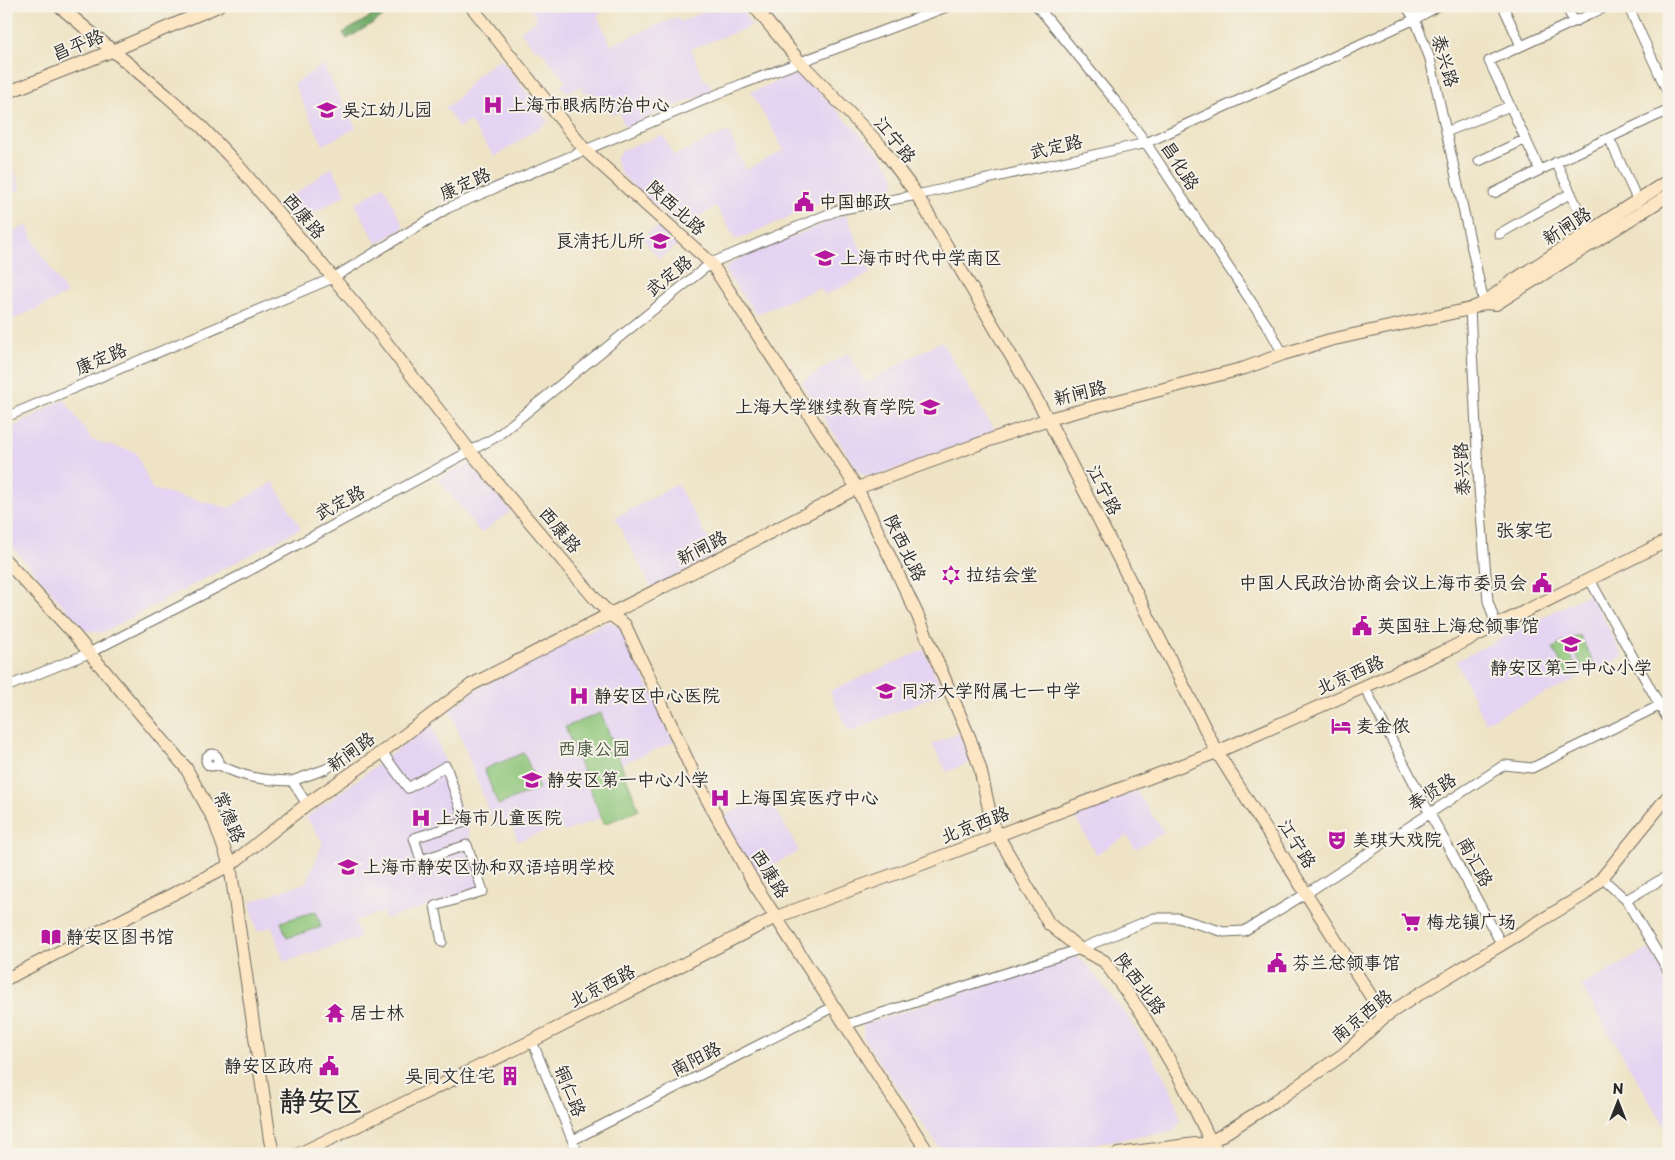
<svg xmlns="http://www.w3.org/2000/svg" width="1675" height="1160" viewBox="0 0 1675 1160" font-family="'Playpen Sans','LXGW WenKai TC',sans-serif">
  <style>
    .built { fill: #e4d3f2 }
    .green { fill: #8cc579; stroke: #5c7852 }
    .forest { fill: #71aa69; stroke: #4e6a4a }
    .lines { fill: none; stroke-linecap: round; stroke-linejoin: round }
    .street-casing { stroke: #6f6b61; stroke-width: 11 }
    .secondary-casing { stroke: #6f6b61; stroke-width: 14 }
    .street { stroke: #fff; stroke-width: 9 }
    .secondary { stroke: #fce6c4; stroke-width: 12 }
    .labels { text-anchor: middle; stroke-width: 4; stroke-linejoin: round; paint-order: stroke }
    .street-label { font-size: 18px; fill: #2b2b2b; stroke: #f7f3e8 }
    .poi-label { font-size: 18px; fill: #2b2b2b; stroke: #f7f3e8; text-anchor: start }
    .park-label { font-size: 18px; fill: #485942; stroke: #f7f3e8 }
    .neighbourhood-label { font-size: 19px; fill: #2b2b2b; stroke: #f7f3e8 }
    .town-label { font-size: 28px; font-weight: bold; fill: #2b2b2b; stroke: #f7f3e8 }
  </style>
  <rect width="100%" height="100%" fill="#f7f3e8"/>
  <filter id="ink" filterUnits="userSpaceOnUse"><feTurbulence type="fractalNoise" baseFrequency=".02" numOctaves="2"/><feDisplacementMap in="SourceGraphic" scale="10" xChannelSelector="R" yChannelSelector="G"/><feConvolveMatrix kernelMatrix="1 2 1 2 8 2 1 2 1" color-interpolation-filters="sRGB"/></filter>
  <filter id="wash" filterUnits="userSpaceOnUse"><feTurbulence type="fractalNoise" baseFrequency=".0096" numOctaves="4" result="noise"/><feDisplacementMap in="SourceGraphic" scale="20" xChannelSelector="R" yChannelSelector="G"/><feGaussianBlur stdDeviation="1.12" result="paint"/><feColorMatrix in="noise" values="0 0 0 0 0 0 0 0 0 0 0 0 0 0 0 0 0 1.4 0 .05"/><feComposite in="paint" operator="in"/></filter>
  <g filter="url(#wash)">
    <rect width="100%" height="100%" fill="#eee3c5"/>
    <path class="built" d="M530 6H615L597 15 611 45 677 17 680 22 718 6H738L752 26 691 49 705 82 708 81 712 91 625 127 619 112 610 115 602 96H596L595 93 590 94 589 92 583 93 581 87 568 92 560 86 566 81 539 48 536 50 520 31 537 20Z
      M500 58 549 121 495 157 469 121 459 128 445 107 454 102 477 75Z
      M323 65 356 128 323 145 294 84Z
      M795 74 803 75 883 158 894 175 895 184 892 189 888 192 822 203 736 240 716 206 681 229 630 183 620 172 616 160 618 155 622 150 663 135 674 156 728 131 746 170 784 150 751 92Z
      M9 156 21 189 6 196V157Z
      M332 167 346 194 299 222 282 203Z
      M384 186 404 227 377 244 355 204Z
      M846 214 871 273 825 295 820 288 756 314 727 274 726 270 730 263Z
      M27 225 35 244 67 294 6 323V231L8 234Z
      M659 228 679 244 659 259 642 238 653 229Z
      M941 341 996 433 877 476H867L858 471 801 382 848 353 866 383Z
      M64 399 92 440 136 452 152 489 229 508 273 482 301 528 102 633 84 630 6 539V431Z
      M465 464 472 465 511 511 481 533 438 479Z
      M677 484 717 554 652 588 615 518Z
      M1591 593 1623 657 1485 722 1456 661Z
      M609 621 622 629 674 742 621 764 601 713 565 728 601 818 564 832 561 826 518 841 510 820 495 826 450 710 475 690Z
      M924 650 943 692 849 732 830 691Z
      M432 724 487 887 386 919 383 912 355 921 360 938 284 962 272 927 257 931 250 902 307 882 323 842 306 818Z
      M959 733 975 760 947 772 932 744Z
      M1136 791 1164 832 1136 849 1127 836 1096 854 1074 816Z
      M767 794 799 851 755 875 723 817Z
      M1649 949 1669 982V1133L1581 986Z
      M1073 956 1083 960 1132 1023 1170 1086 1181 1121 1174 1131 1059 1149 1050 1154H944L863 1038V1025Z"/>
    <path class="green" d="M1580 635 1594 664 1583 669 1569 640Z
      M1564 642 1578 671 1567 676 1553 648Z
      M601 713 639 810 604 824 565 727Z
      M524 753 539 789 498 805 484 769Z
      M316 911 321 927 287 938 281 922Z"/>
    <path class="forest" d="M380 11 383 17 347 39 343 33Z"/>
  </g>
  <g filter="url(#ink)">
    <g class="lines">
      <defs>
        <path id="street" d="M1037 6 1117 103 1146 143 1270 330 1283 354
          M1406 6 1415 19 1430 59 1484 303
          M1503 6 1521 46
          M1566 6 1574 22
          M1608 6 1489 61 1540 170 1669 110
          M1628 6 1669 95
          M1446 132 1510 106
          M1609 138 1638 201
          M1479 161 1526 139
          M1556 162 1589 232
          M1494 193 1540 170
          M1499 234 1571 193
          M1470 309 1479 488 1488 601 1496 625
          M6 417 333 278 448 208 742 84 949 6
          M1590 580 1669 722
          M6 687 89 653 245 573 496 437 711 263 838 210 917 195 1146 143 1415 19 1438 6
          M1365 688 1430 814 1502 945
          M382 752 408 788 446 766 465 822 414 838 421 860 467 845 483 891 435 906 442 942
          M206 760a6 6 0 1 1 12 0a6 6 0 1 1-12 0Z
          M217 764C245 778 261 780 292 781
          M307 804 292 781 326 769 347 755
          M1602 878 1626 900 1669 972
          M1626 900 1669 875
          M845 1025 1080 949 1154 918H1178L1224 932 1244 931 1307 893 1504 765 1532 768 1669 701
          M532 1041 578 1154
          M573 1140 835 1006"/>
        <path id="secondary" d="M59 6 166 95 201 126 235 162 368 319 470 451 597 601 611 615 625 625 697 781 755 885 929 1154
          M471 6 585 150 711 263 857 488 918 616 970 739 980 768 991 818 998 836 1049 924 1080 949 1104 961 1143 1015 1182 1082 1211 1142 1219 1154
          M754 6 800 62 880 145 917 195 1048 419 1217 752 1384 1017
          M6 93 112 51 218 6
          M1484 303 1496 304 1669 195
          M6 561 72 632 186 768 214 820 230 865 270 1140 274 1154
          M6 979 230 865 307 804 382 752 471 685 857 488 1048 419 1245 368 1283 354 1330 340 1470 309 1484 303 1511 282 1669 180
          M299 1154 538 1038 776 917 914 867 1217 752 1447 650 1669 540
          M1118 1154 1211 1142 1274 1102 1344 1054 1384 1017 1416 996 1585 894 1602 878 1669 795"/>
      </defs>
      <use href="#street" class="street-casing"/>
      <use href="#secondary" class="secondary-casing"/>
      <use href="#street" class="street"/>
      <use href="#secondary" class="secondary"/>
    </g>
  </g>
  <defs>
    <symbol id="hospital-bare" viewBox="-9 -9 18 18"><path d="M-5-5h3v3.5h4V-5h3V5h-3V1.5h-4V5h-3Z" fill="#b5179e" stroke="#f7f3e8" stroke-width="2.5" paint-order="stroke"/></symbol>
    <symbol id="school-bare" viewBox="-9 -9 18 18"><path d="M0-5L7-2L0 1L-7-2ZM-4 1L0 2.5L4 1V4Q0 6-4 4Z" fill="#b5179e" stroke="#f7f3e8" stroke-width="2.5" paint-order="stroke"/></symbol>
    <symbol id="civic-bare" viewBox="-9 -9 18 18"><path d="M-.6-6.5H3V-4.5H.6V-3L4-1V1h2V6H-6V1h2V-1L-.6-3ZM-1.2 2.5V6h2.4V2.5Z" fill="#b5179e" stroke="#f7f3e8" stroke-width="2.5" paint-order="stroke"/></symbol>
    <symbol id="synagogue-bare" viewBox="-9 -9 18 18"><path d="M0-6.5L5.6 3.2H-5.6ZM0 6.5L5.6-3.2H-5.6Z" fill="#b5179e" stroke="#f7f3e8" stroke-width="2.5" paint-order="stroke"/></symbol>
    <symbol id="hotel-bare" viewBox="-9 -9 18 18"><path d="M-6-4.5h1.5V1H6V5H4.5V3h-9V5H-6ZM-4 0a1.8 1.8 0 1 1 3.6 0ZM.5 0V-2.5h3Q6-2.5 6 0Z" fill="#b5179e" stroke="#f7f3e8" stroke-width="2.5" paint-order="stroke"/></symbol>
    <symbol id="theatre-bare" viewBox="-9 -9 18 18"><path d="M-5-5.5Q0-4 5-5.5V0Q5 5 0 6Q-5 5-5 0ZM-3.3-2.5H-1v1.5H-3.3ZM1-2.5H3.3v1.5H1ZM-2.8 1Q0 5.5 2.8 1Z" fill="#b5179e" stroke="#f7f3e8" stroke-width="2.5" paint-order="stroke"/></symbol>
    <symbol id="supermarket-bare" viewBox="-9 -9 18 18"><path d="M-6-5.5h2.5l.6 2H6L4.5 2H-2.5L-4.4-4H-6ZM-1.5 3.2a1.3 1.3 0 1 0 .1 0ZM3 3.2a1.3 1.3 0 1 0 .1 0Z" fill="#b5179e" stroke="#f7f3e8" stroke-width="2.5" paint-order="stroke"/></symbol>
    <symbol id="library-bare" viewBox="-9 -9 18 18"><path d="M-6-4Q-3-5.5-.7-3.5V5Q-3 3-6 4ZM6-4Q3-5.5 .7-3.5V5Q3 3 6 4Z" fill="#b5179e" stroke="#f7f3e8" stroke-width="2.5" paint-order="stroke"/></symbol>
    <symbol id="temple-bare" viewBox="-9 -9 18 18"><path d="M0-6L5-2H3V0L6.5 2.5H4V6H1.5V3h-3V6H-4V2.5H-6.5L-3 0V-2H-5Z" fill="#b5179e" stroke="#f7f3e8" stroke-width="2.5" paint-order="stroke"/></symbol>
    <symbol id="building-bare" viewBox="-9 -9 18 18"><path d="M-4-6H4V6H1V3H-1V6H-4ZM-2.5-4.3h1.7v1.8h-1.7ZM.8-4.3h1.7v1.8H.8ZM-2.5-1h1.7V.8h-1.7ZM.8-1h1.7V.8H.8Z" fill="#b5179e" stroke="#f7f3e8" stroke-width="2.5" paint-order="stroke"/></symbol>
  </defs>
  <g fill-rule="evenodd">
    <use href="#hospital-bare" x="479" y="91" width="28" height="28"/>
    <use href="#school-bare" x="313" y="96" width="28" height="28"/>
    <use href="#civic-bare" x="790" y="188" width="28" height="28"/>
    <use href="#school-bare" x="646" y="227" width="28" height="28"/>
    <use href="#school-bare" x="811" y="244" width="28" height="28"/>
    <use href="#school-bare" x="916" y="393" width="28" height="28"/>
    <use href="#synagogue-bare" x="937" y="561" width="28" height="28"/>
    <use href="#civic-bare" x="1528" y="569" width="28" height="28"/>
    <use href="#civic-bare" x="1348" y="612" width="28" height="28"/>
    <use href="#school-bare" x="1557" y="630" width="28" height="28"/>
    <use href="#school-bare" x="872" y="677" width="28" height="28"/>
    <use href="#hospital-bare" x="565" y="682" width="28" height="28"/>
    <use href="#hotel-bare" x="1327" y="712" width="28" height="28"/>
    <use href="#school-bare" x="518" y="766" width="28" height="28"/>
    <use href="#hospital-bare" x="706" y="784" width="28" height="28"/>
    <use href="#hospital-bare" x="407" y="804" width="28" height="28"/>
    <use href="#theatre-bare" x="1323" y="826" width="28" height="28"/>
    <use href="#school-bare" x="334" y="853" width="28" height="28"/>
    <use href="#supermarket-bare" x="1397" y="908" width="28" height="28"/>
    <use href="#library-bare" x="37" y="923" width="28" height="28"/>
    <use href="#civic-bare" x="1263" y="949" width="28" height="28"/>
    <use href="#temple-bare" x="321" y="999" width="28" height="28"/>
    <use href="#civic-bare" x="315" y="1052" width="28" height="28"/>
    <use href="#building-bare" x="496" y="1062" width="28" height="28"/>
  </g>
  <g class="labels">
    <g class="street-label">
      <text transform="translate(78 45) rotate(-22)" y="6">昌平路</text>
      <text transform="translate(1445 61) rotate(74)" y="6">泰兴路</text>
      <text transform="translate(895 140) rotate(51)" y="6">江宁路</text>
      <text transform="translate(1056 147) rotate(-13)" y="6">武定路</text>
      <text transform="translate(1180 166) rotate(57)" y="6">昌化路</text>
      <text transform="translate(465 184) rotate(-24)" y="6">康定路</text>
      <text transform="translate(676 208) rotate(42)" y="6">陕西北路</text>
      <text transform="translate(304 216) rotate(50)" y="6">西康路</text>
      <text transform="translate(1567 226) rotate(-33)" y="6">新闸路</text>
      <text transform="translate(669 276) rotate(-39)" y="6">武定路</text>
      <text transform="translate(101 359) rotate(-23)" y="6">康定路</text>
      <text transform="translate(1080 393) rotate(-14)" y="6">新闸路</text>
      <text transform="translate(1462 469) rotate(-93)" y="6">泰兴路</text>
      <text transform="translate(1104 490) rotate(63)" y="6">江宁路</text>
      <text transform="translate(340 503) rotate(-28)" y="6">武定路</text>
      <text transform="translate(560 530) rotate(50)" y="6">西康路</text>
      <text transform="translate(702 548) rotate(-27)" y="6">新闸路</text>
      <text transform="translate(905 548) rotate(64)" y="6">陕西北路</text>
      <text transform="translate(1350 675) rotate(-24)" y="6">北京西路</text>
      <text transform="translate(351 752) rotate(-36)" y="6">新闸路</text>
      <text transform="translate(1432 792) rotate(-33)" y="6">奉贤路</text>
      <text transform="translate(229 817) rotate(67)" y="6">常德路</text>
      <text transform="translate(975 825) rotate(-21)" y="6">北京西路</text>
      <text transform="translate(1297 844) rotate(58)" y="6">江宁路</text>
      <text transform="translate(1475 862) rotate(61)" y="6">南汇路</text>
      <text transform="translate(770 874) rotate(58)" y="6">西康路</text>
      <text transform="translate(1140 984) rotate(53)" y="6">陕西北路</text>
      <text transform="translate(602 986) rotate(-27)" y="6">北京西路</text>
      <text transform="translate(1362 1016) rotate(-39)" y="6">南京西路</text>
      <text transform="translate(696 1059) rotate(-27)" y="6">南阳路</text>
      <text transform="translate(570 1091) rotate(68)" y="6">铜仁路</text>
    </g>
    <g class="poi-label">
      <text x="508" y="111">上海市眼病防治中心</text>
      <text x="342" y="116">吴江幼儿园</text>
      <text x="819" y="208">中国邮政</text>
      <text x="645" y="247" text-anchor="end">良清托儿所</text>
      <text x="840" y="264">上海市时代中学南区</text>
      <text x="915" y="413" text-anchor="end">上海大学继续教育学院</text>
      <text x="966" y="581">拉结会堂</text>
      <text x="1527" y="589" text-anchor="end">中国人民政治协商会议上海市委员会</text>
      <text x="1377" y="632">英国驻上海总领事馆</text>
      <text x="1571" y="674" text-anchor="middle">静安区第三中心小学</text>
      <text x="901" y="697">同济大学附属七一中学</text>
      <text x="594" y="702">静安区中心医院</text>
      <text x="1356" y="732">麦金侬</text>
      <text x="547" y="786">静安区第一中心小学</text>
      <text x="735" y="804">上海国宾医疗中心</text>
      <text x="436" y="824">上海市儿童医院</text>
      <text x="1352" y="846">美琪大戏院</text>
      <text x="363" y="873">上海市静安区协和双语培明学校</text>
      <text x="1426" y="928">梅龙镇广场</text>
      <text x="66" y="943">静安区图书馆</text>
      <text x="1292" y="969">芬兰总领事馆</text>
      <text x="350" y="1019">居士林</text>
      <text x="314" y="1072" text-anchor="end">静安区政府</text>
      <text x="495" y="1082" text-anchor="end">吴同文住宅</text>
    </g>
    <g class="park-label">
      <text x="594" y="755">西康公园</text>
    </g>
    <g class="neighbourhood-label">
      <text x="1524" y="537">张家宅</text>
    </g>
    <g class="town-label">
      <text x="321" y="1111">静安区</text>
    </g>
  </g>
  <rect width="1675" height="1160" fill="none" stroke="#f7f3e8" stroke-width="25"/>
  <g transform="translate(1618 1102)" stroke="#f7f3e8" stroke-width="4" paint-order="stroke">
  <path d="M0-4L9 19L0 12L-9 19Z" fill="#2b2b2b"/>
  <text y="-8" font-size="14" font-weight="bold" text-anchor="middle" fill="#2b2b2b">N</text>
  </g>
</svg>
